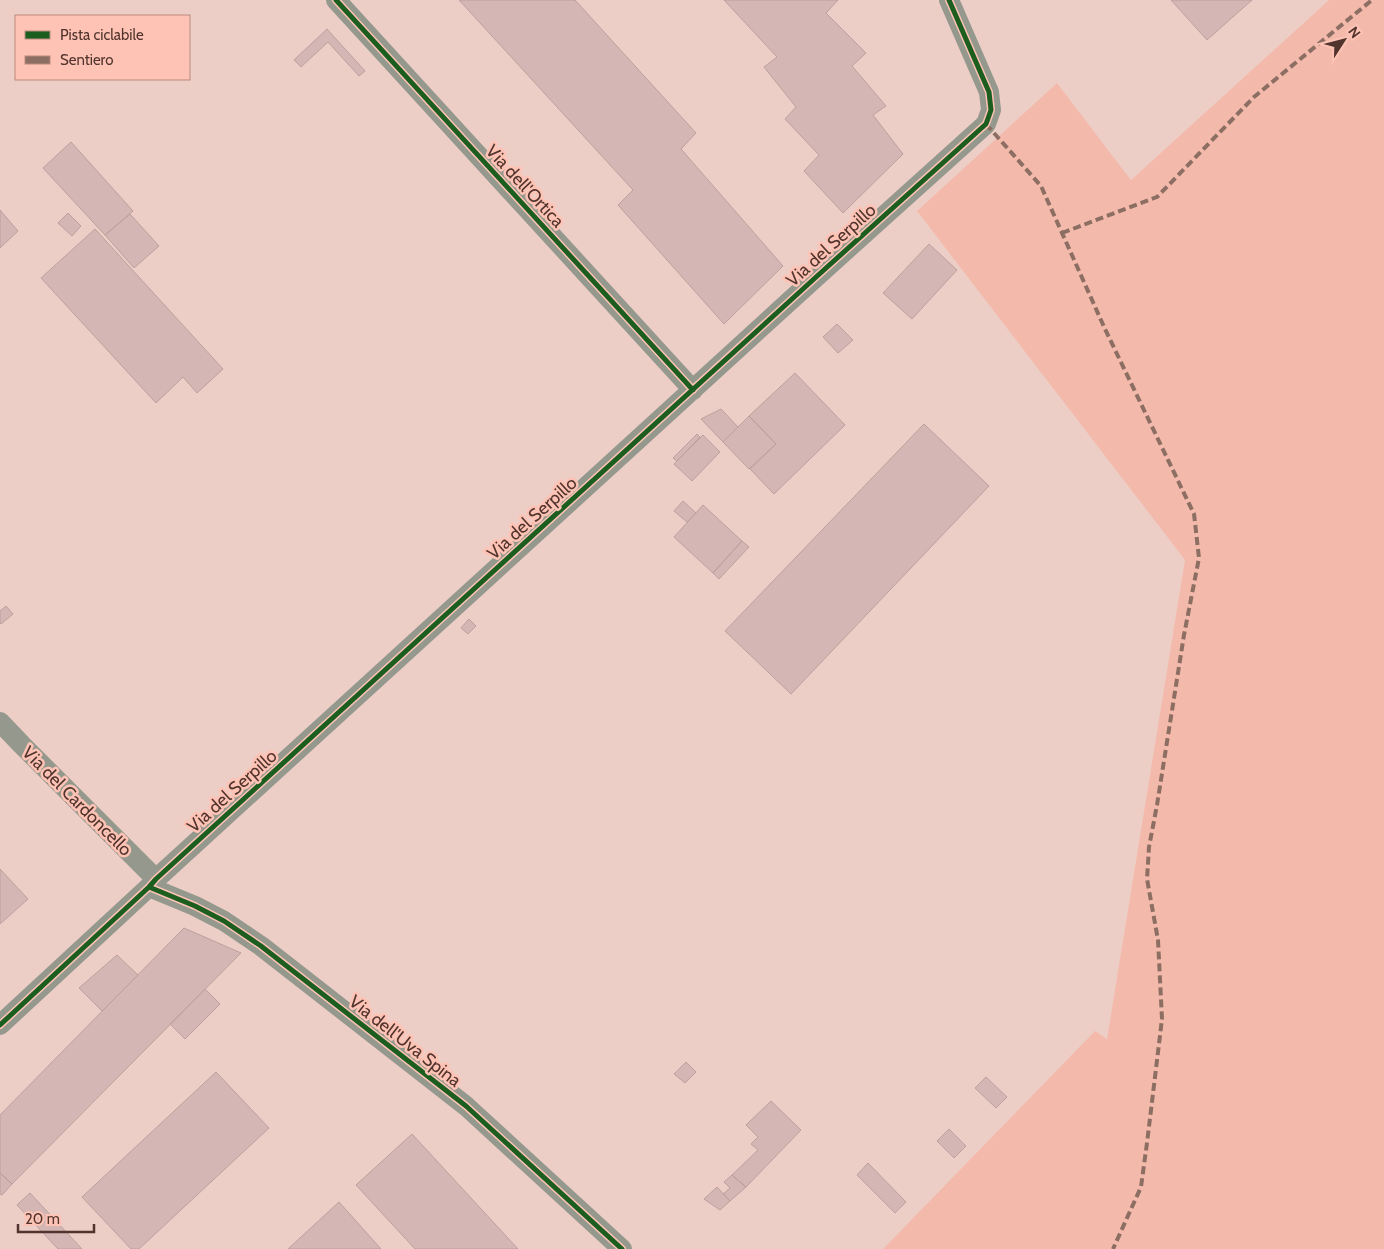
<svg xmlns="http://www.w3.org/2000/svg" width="1384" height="1249" viewBox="0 0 1384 1249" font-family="Cabin,sans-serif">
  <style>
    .green { fill: #f3baac }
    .building { fill: #d4b7b4; stroke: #bba09d }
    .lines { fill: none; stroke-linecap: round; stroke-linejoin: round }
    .street { stroke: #94988d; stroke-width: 20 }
    .quiet { stroke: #8d6e63; stroke-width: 4; stroke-dasharray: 8 4; stroke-linecap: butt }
    .cycleway-casing { stroke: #fec3b5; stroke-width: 8 }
    .cycleway { stroke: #1b5e20; stroke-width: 5 }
    .labels { text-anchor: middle; stroke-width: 5; stroke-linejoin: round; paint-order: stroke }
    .street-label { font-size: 18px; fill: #51342d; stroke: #fec3b5 }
  </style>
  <rect width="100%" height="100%" fill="#edcec6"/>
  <path class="green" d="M1329 0H1384V1249H883L1095 1031 1107 1039 1185 560 917 211 1057 83 1131 180Z"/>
  <path class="building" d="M459 0H575L696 133 681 149 783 266 724 324 618 205 633 190Z
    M724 0H838L826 13 866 53 852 66 886 106 873 115 903 154 843 213 804 171 819 155 785 119 796 107 764 67 777 57Z
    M1171 0H1252L1207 40Z
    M327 29 365 71 359 76 328 42 301 67 294 60Z
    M71 142 133 211 105 235 43 168Z
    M0 210 18 231 0 248Z
    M68 213 81 226 72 236 58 223Z
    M130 214 159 246 134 268 105 235Z
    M95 229 223 369 197 393 183 377 156 403 41 278Z
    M929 244 957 270 912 319 883 293Z
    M837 324 853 340 838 353 823 337Z
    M795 373 845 425 774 494 750 469 776 444 749 416Z
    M721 409 738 427 723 442 701 419Z
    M749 416 776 444 749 469 723 442Z
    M924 424 989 486 791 694 725 631Z
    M697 434 700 437 677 461 673 458Z
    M703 435 720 452 692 481 674 464Z
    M683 501 696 513 687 522 674 511Z
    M703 505 742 541 713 573 674 537Z
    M742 541 749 547 719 579 713 573Z
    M6 606 13 614 1 624 0 623V611Z
    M469 619 476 626 468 634 461 628Z
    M0 869 28 899 0 924Z
    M184 928 241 953 12 1184 0 1173V1115Z
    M117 955 138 975 102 1011 79 988Z
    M205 989 220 1004 185 1039 170 1024Z
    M686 1062 696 1072 685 1083 674 1074Z
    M216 1072 269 1128 139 1249H131L82 1197Z
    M986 1077 1007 1097 996 1108 975 1088Z
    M771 1101 801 1130 746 1187 732 1175 758 1150 751 1144 758 1137 746 1125Z
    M949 1129 966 1146 954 1158 937 1141Z
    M412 1134 518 1249H415L356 1185Z
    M868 1163 906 1202 895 1213 857 1175Z
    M0 1173 12 1184 2 1195 0 1194Z
    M732 1175 746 1187 730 1201 723 1194 730 1188 724 1182Z
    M717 1187 730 1201 720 1210 704 1199Z
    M30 1193 82 1249H58L17 1205Z
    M339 1202 381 1249H288Z"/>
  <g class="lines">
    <path class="street" d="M336 0 693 390
      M0 722 22 745 156 879
      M149 887 195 906 224 921 261 946 466 1106 622 1249
      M0 1025 149 887 156 879 815 278 986 124 991 110 989 92 949 0"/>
    <path class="quiet" d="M986 124 1041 186 1105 329 1194 514 1199 558 1184 635 1157 805 1149 847 1147 879 1158 940 1162 1019 1147 1143 1141 1187 1113 1249
      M1062 233 1157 197 1254 97 1372 0"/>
    <defs>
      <path id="cycleway" d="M336 0 693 390
        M149 887 195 906 224 921 261 946 466 1106 622 1249
        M0 1025 149 887 156 879 815 278 986 124 991 110 989 92 949 0"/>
    </defs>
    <use href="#cycleway" class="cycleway-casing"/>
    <use href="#cycleway" class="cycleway"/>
  </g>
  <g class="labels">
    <g class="street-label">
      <text transform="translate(525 186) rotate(47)" y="6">Via dell'Ortica</text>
      <text transform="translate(831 245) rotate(-42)" y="6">Via del Serpillo</text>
      <text transform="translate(532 518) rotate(-42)" y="6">Via del Serpillo</text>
      <text transform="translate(232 791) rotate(-42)" y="6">Via del Serpillo</text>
      <text transform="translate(77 801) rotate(45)" y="6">Via del Cardoncello</text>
      <text transform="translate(405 1041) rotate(38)" y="6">Via dell'Uva Spina</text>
    </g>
  </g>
  <rect x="15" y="15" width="175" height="65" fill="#fec3b5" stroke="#b98a7f"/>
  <rect x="25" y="31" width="25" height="8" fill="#1b5e20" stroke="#b98a7f"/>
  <text x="60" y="40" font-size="15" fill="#51342d">Pista ciclabile</text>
  <rect x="25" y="56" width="25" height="8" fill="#8d6e63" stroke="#b98a7f"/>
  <text x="60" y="65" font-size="15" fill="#51342d">Sentiero</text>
  <g transform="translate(1344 40) rotate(54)" stroke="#fec3b5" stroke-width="4" paint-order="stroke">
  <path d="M0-4L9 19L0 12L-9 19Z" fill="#51342d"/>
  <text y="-8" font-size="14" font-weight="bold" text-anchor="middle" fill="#51342d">N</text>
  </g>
  <path d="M18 1224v8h76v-8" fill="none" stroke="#51342d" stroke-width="2.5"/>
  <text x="25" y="1224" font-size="15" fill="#51342d" stroke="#fec3b5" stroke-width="4" paint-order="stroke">20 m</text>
</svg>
